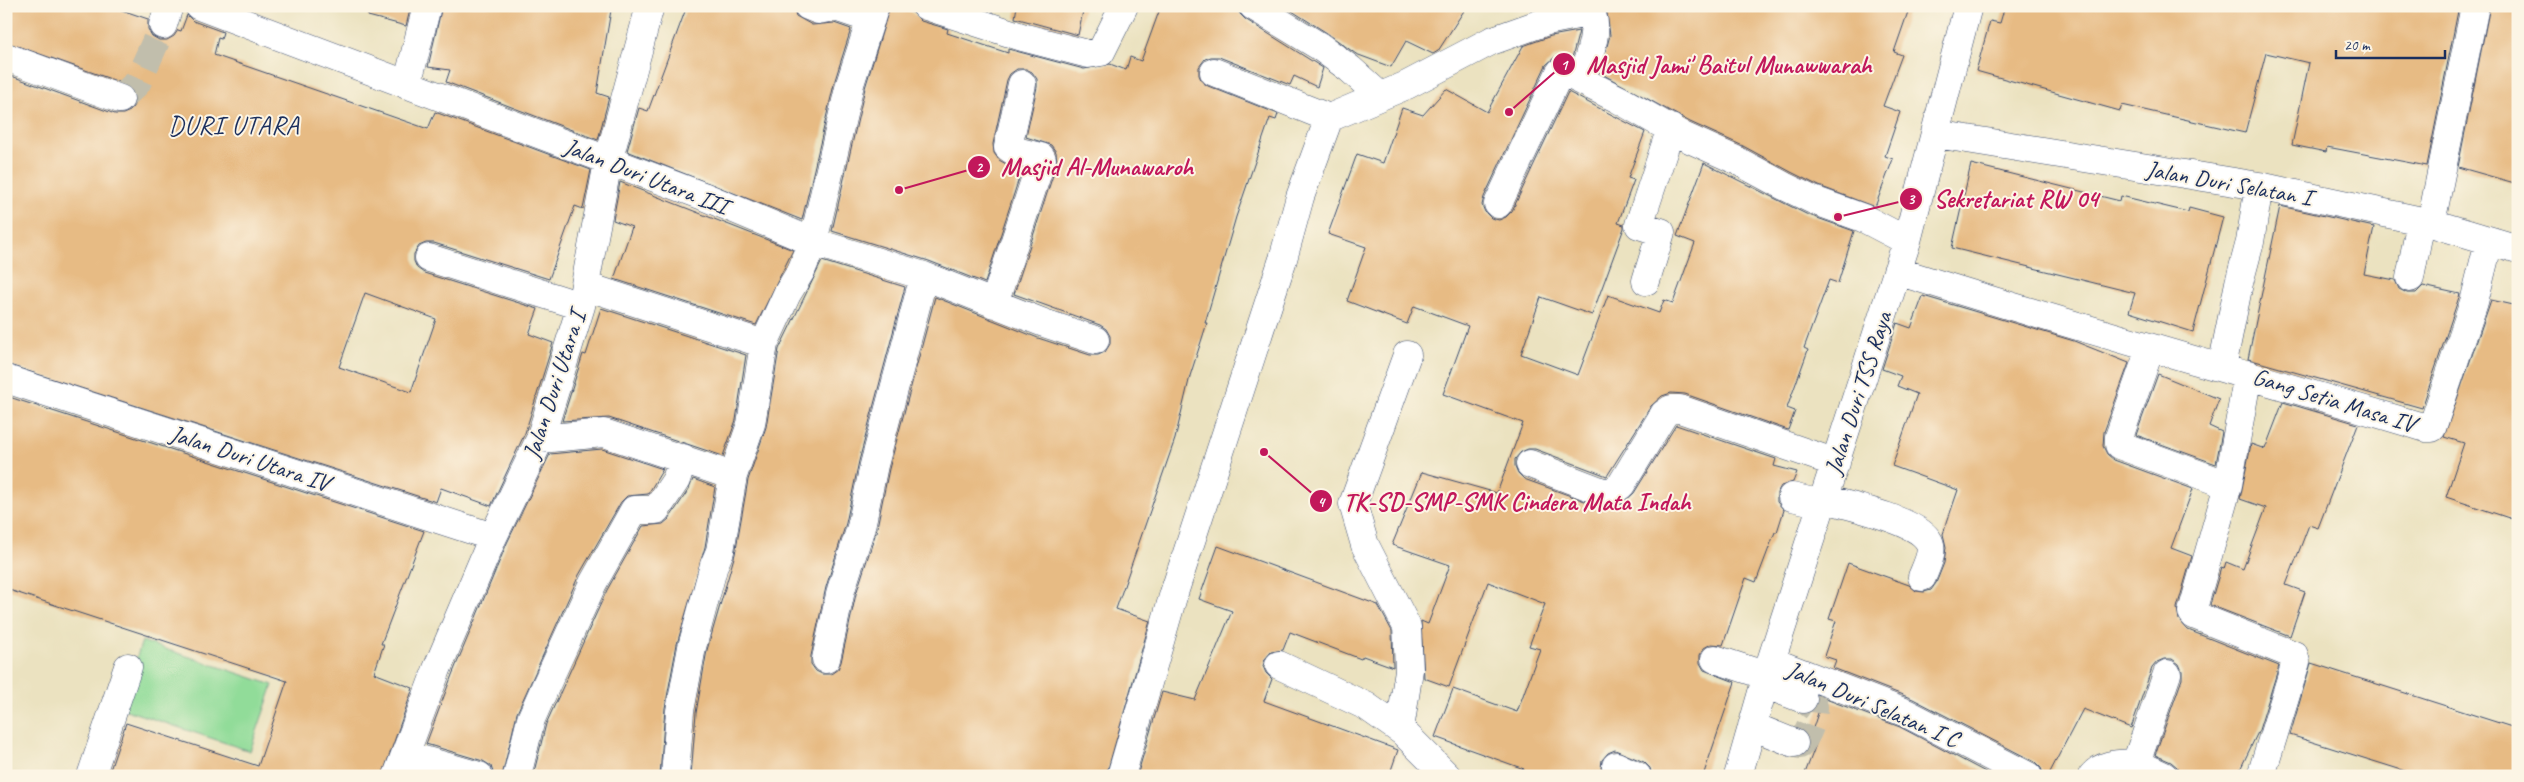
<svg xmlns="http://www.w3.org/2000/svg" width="2524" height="782" viewBox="0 0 2524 782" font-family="Caveat,sans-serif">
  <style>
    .green { fill: #91dc99; stroke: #56867c }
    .building { fill: #e7bb84; fill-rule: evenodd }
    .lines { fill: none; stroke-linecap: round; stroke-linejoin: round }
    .minor-tunnel { stroke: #c1beac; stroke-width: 28; stroke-dasharray: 28 14; stroke-linecap: butt }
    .minor-casing { stroke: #3a4a6d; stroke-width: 29 }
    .minor { stroke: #fff; stroke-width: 28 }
    .labels { text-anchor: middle; stroke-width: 4; stroke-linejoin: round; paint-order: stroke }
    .street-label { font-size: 24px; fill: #1b2f5e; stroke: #fcf5e5 }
    .quarter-label { font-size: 26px; letter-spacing: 1px; fill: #1b2f5e; stroke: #fcf5e5 }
    .leader { fill: none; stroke: #c2185b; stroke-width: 2 }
    .callout-dot { fill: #c2185b; stroke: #fcf5e5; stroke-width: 2 }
    .mark-label { font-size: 15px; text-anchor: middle; font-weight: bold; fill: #fff }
    .callout-label { font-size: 25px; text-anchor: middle; font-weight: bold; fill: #c2185b; stroke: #fcf5e5; stroke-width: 4; stroke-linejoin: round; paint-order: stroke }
  </style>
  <rect width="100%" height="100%" fill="#fcf5e5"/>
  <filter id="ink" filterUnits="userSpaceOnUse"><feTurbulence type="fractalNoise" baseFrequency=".02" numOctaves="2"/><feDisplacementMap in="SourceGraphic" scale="10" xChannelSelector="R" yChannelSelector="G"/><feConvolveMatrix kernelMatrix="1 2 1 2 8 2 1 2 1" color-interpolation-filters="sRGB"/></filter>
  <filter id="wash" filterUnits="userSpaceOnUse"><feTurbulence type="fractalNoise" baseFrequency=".0096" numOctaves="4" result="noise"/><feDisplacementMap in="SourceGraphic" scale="20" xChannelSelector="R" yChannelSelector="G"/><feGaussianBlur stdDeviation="1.12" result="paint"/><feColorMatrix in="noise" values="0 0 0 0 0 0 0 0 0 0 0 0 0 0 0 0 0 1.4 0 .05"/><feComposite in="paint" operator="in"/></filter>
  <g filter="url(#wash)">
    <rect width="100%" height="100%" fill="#ebe2c0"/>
    <path class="green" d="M142 641 273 685 250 751 120 708Z"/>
    <g id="blocks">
      <path class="building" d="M12 6H110L148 19V29L152 36 159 40H167L174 36 178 30 181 31 187 15 193 21 223 32 221 39 218 38 214 55 428 129 435 112 591 170 583 209 575 206 549 279 434 243H426L419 246 414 254V261L417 268 424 273 538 309 529 334 553 343 525 433 491 506 441 488 436 502 6 364V74L115 114H123L130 111 134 105 135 97 132 89 125 84 6 42V24ZM365 293 436 319 411 392 339 367Z
        M369 6H411L406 26 368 16Z
        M442 6H588L611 10 597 93 609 97 598 140 446 82 450 70 428 67Z
        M687 6H793L796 16 812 25 834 23 851 29 835 80 802 220 627 151 639 108 648 111Z
        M890 6 912 12 921 21 948 29 947 33 1008 53V49L1084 69 1110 64 1126 70 1130 57 1141 61 1161 6H1237L1240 14 1245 19 1323 68 1317 87 1294 76 1290 85 1219 57H1211L1205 59 1199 67V75L1202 82 1208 86 1278 114 1276 120 1270 118 1236 217 1205 323H1207L1190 376 1175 439 1116 609 1150 621 1106 776H691L696 713 707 650 735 554 748 480 766 427 779 349 822 261 905 287 859 461 846 523 826 587 811 656V664L816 671 822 674H831L838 669 841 662 856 594 876 532 889 469 935 297 1038 338 1090 355H1098L1105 352 1110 344V336L1106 329 1100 325 1014 294 1057 163 1056 152 1051 145 1026 137 1037 87V79L1032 72 1026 69H1017L1010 74 1007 80 993 144 994 153 999 160 1008 165 1022 169 985 283 929 261 832 231 865 88Z
        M1017 6H1084L1078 35 1015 18Z
        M1284 6H1467L1438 51 1433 54 1406 41 1391 67 1356 54 1327 33Z
        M1606 6H1910L1894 52 1902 55 1883 106 1900 112 1885 156 1893 159 1875 207 1819 186 1791 172 1743 146 1690 122 1600 73 1610 35Z
        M2005 6H2459L2427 166 2327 147 2326 152 2292 145 2309 63 2266 53 2245 133 2122 105 2120 111 1976 71 1990 21 2000 23Z
        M2490 6H2518V184L2458 167Z
        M1579 31 1572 58 1562 55 1555 57 1546 65 1484 197 1482 205 1485 212 1491 218 1499 220 1506 217 1512 211 1568 92 1645 132 1628 178 1634 180 1618 223 1624 225V228L1592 315 1541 297 1521 354 1578 375 1608 295 1659 313 1664 300 1673 303 1695 243 1677 236 1704 163 1806 214 1854 231 1838 283 1829 280 1804 348 1808 350 1787 408 1795 411 1788 430 1685 394 1671 393 1662 396 1651 406 1607 476 1535 449H1528L1521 452 1515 459V466L1518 473 1524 479 1604 508 1622 504 1634 493 1676 425 1776 459 1774 466 1797 472 1793 482 1781 486 1777 493V502L1784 510 1777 532H1775L1756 582 1746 578 1723 645 1711 644 1704 648 1700 655V663L1704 670 1735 682 1703 776H1652L1650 768 1644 762 1615 750 1608 753 1602 760 1601 768 1604 776H1521L1524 769 1435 737 1453 689 1517 712 1540 649 1529 646 1545 604 1488 582 1449 687 1424 678 1421 621 1428 624 1450 565 1392 545 1422 472 1497 493 1523 423 1443 394 1468 326 1414 306 1407 324 1347 301 1366 247 1328 234 1357 154 1383 163 1402 108 1423 115 1446 89 1487 112 1523 46 1551 36Z
        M1971 164 2120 201 2121 196 2188 212 2189 208 2223 217 2193 332 2129 312 2135 293 1952 248Z
        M620 182 793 250 756 325 614 279 632 227 613 220Z
        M2280 206 2374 227 2364 274 2395 280 2399 289 2407 293H2416L2423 286 2460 294 2422 408 2248 359Z
        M1923 296 2074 341 2129 363 2104 432 2103 446 2107 454 2114 460 2193 489 2171 548 2192 556 2177 608 2179 620 2188 630 2279 666 2259 730 2237 776H2184L2179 774 2177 767 2171 762 2155 755 2182 679V671L2179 664 2172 659H2164L2157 662 2152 668 2131 728 2083 709 2048 776H2044L2041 768 2035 762 1913 699 1833 668 1836 660 1824 656 1836 621 1829 619 1848 563 1909 585 1916 591 1924 592 1931 590 1936 583 1944 563 1946 547 1943 534 1958 490 1892 466 1917 394 1897 386 1901 376 1882 369 1897 323 1911 328Z
        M2491 300 2518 306V521L2446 497 2464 443 2444 437Z
        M601 308 746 355 736 420 723 456 609 418 562 421 583 354 586 355Z
        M2158 374 2219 399 2209 426 2222 432 2216 464 2136 435Z
        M6 396 424 531 381 644H384L374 673 413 688 382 776H108L126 723 258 766 287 681 6 589Z
        M2283 402 2358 424 2318 528 2309 525 2286 585 2305 592 2290 636 2210 605 2221 568 2224 569 2226 562 2243 569 2266 508 2240 499 2251 444 2265 449Z
        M602 449 663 469 648 494 627 496 621 502 579 575 517 713 502 776H494L491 766 483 761 426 744 452 675 507 543 550 454Z
        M693 479 715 487 705 547 677 644 665 708 660 776H533L546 724 607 590 643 526 663 524 669 519 689 489Z
        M1218 546 1378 605 1392 631 1393 667 1363 656 1361 659 1290 632 1283 650 1271 652 1265 659 1263 666 1266 673 1272 679 1264 701 1398 750 1389 776H1137L1162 692 1195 700 1232 611 1199 599Z
        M2311 663 2518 729V776H2421L2290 735Z
        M1823 698 1900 727 1993 776H1804L1820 734 1812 731Z"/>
    </g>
  </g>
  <g filter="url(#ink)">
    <use href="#blocks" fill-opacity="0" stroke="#3a4a6d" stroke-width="1"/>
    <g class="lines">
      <path class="minor-tunnel" d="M120 99 137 83 163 25
        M1794 743 1800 745C1808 734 1814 720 1814 707L1803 699"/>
      <defs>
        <path id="minor" d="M199 6 703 196 813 242 924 276 1044 323 1095 340
          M808 6 818 10 835 7 871 19
          M926 6 1022 37 1088 54 1101 52 1124 6
          M1253 6 1319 46 1350 69 1380 96
          M163 25 169 6
          M6 57 120 99
          M1214 72 1329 118 1407 85 1491 41 1547 21 1592 12
          M1581 81C1587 59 1604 26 1587 6
          M407 85 427 6
          M1936 134 2259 186 2431 223 2518 249
          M1498 204 1560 72 1562 71 1618 99 1683 136 1736 160 1784 186 1813 200 1863 218 1907 241
          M2431 223 2475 6
          M429 258 581 306
          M1897 271C2073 327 2250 375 2426 428H2432L2474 302 2489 241
          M2410 278 2421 221
          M1646 281 1661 232 1639 225 1671 128
          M585 286 764 344
          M994 304 1042 159 1041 157 1012 150 1008 147 1022 84
          M2150 349 2119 437V445L2228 485 2192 612 2194 615 2294 655 2296 662 2261 776
          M2222 367 2239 283 2250 242 2259 186
          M6 379 493 537
          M540 439 604 433 733 476
          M1530 464 1603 492 1613 491 1621 485 1664 414 1671 409H1680L1836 463
          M2228 485 2248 374
          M1792 497 1822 504
          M1824 499C1847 505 1915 520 1928 540 1935 550 1926 567 1922 577
          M826 659 841 590 861 527 874 465 924 276
          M1715 659 1767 676
          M1771 661 1906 713 2028 776
          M1279 665 1366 706 1403 732 1447 776
          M1764 684 1803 699
          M1752 726 1794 743
          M1400 729 1409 670 1407 627 1365 545 1353 504 1407 355
          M406 755 479 776
          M1616 766 1637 776
          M91 776 128 667
          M397 776 437 669 493 537 540 439 581 306 608 162 650 6
          M517 776 531 719 546 685 593 583 634 510H656L676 480 683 458
          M675 776 680 711 692 647 714 565 720 551 733 476 751 424 764 344 787 294 801 271 813 242 850 84 875 6
          M1121 776 1174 593 1283 259 1300 197 1329 118
          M1738 776 1771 661 1907 241 1968 6
          M2092 776C2103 763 2119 764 2136 763
          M2164 776 2136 763 2167 674"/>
      </defs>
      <use href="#minor" class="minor-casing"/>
      <use href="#minor" class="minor"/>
    </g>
  </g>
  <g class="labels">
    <g class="street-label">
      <text transform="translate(646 176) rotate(21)" y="8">Jalan Duri Utara III</text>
      <text transform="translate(2229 183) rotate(10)" y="8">Jalan Duri Selatan I</text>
      <text transform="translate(554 385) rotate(-72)" y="8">Jalan Duri Utara I</text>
      <text transform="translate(1858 393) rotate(-72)" y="8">Jalan Duri TSS Raya</text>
      <text transform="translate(2334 400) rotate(17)" y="8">Gang Setia Masa IV</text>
      <text transform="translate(250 458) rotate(18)" y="8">Jalan Duri Utara IV</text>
      <text transform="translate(1873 704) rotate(23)" y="8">Jalan Duri Selatan I C</text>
    </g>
    <g class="quarter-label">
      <text x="234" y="134">DURI UTARA</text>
    </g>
  </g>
  <path class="leader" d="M1509 112L1564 64M899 190L979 167M1838 217L1911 199M1264 452L1321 501"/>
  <g class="callout-dot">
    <circle cx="1509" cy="112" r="5"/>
    <circle cx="899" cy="190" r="5"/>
    <circle cx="1838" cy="217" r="5"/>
    <circle cx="1264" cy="452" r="5"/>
    <circle cx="1564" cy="64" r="12"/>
    <circle cx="979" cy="167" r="12"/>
    <circle cx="1911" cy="199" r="12"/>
    <circle cx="1321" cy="501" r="12"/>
  </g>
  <g class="mark-label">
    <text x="1564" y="70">1</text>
    <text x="979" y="172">2</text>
    <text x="1911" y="204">3</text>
    <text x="1321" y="507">4</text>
  </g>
  <g class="callout-label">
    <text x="1729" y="73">Masjid Jami' Baitul Munawwarah</text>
    <text x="1097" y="175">Masjid Al-Munawaroh</text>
    <text x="2016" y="207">Sekretariat RW 04</text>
    <text x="1517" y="510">TK-SD-SMP-SMK Cindera Mata Indah</text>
  </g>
  <rect width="2524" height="782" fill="none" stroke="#fcf5e5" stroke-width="25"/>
  <path d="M2336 50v8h109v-8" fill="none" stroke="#1b2f5e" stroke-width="2.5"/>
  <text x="2344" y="50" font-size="15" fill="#1b2f5e" stroke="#fcf5e5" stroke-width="4" paint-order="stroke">20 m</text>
</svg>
